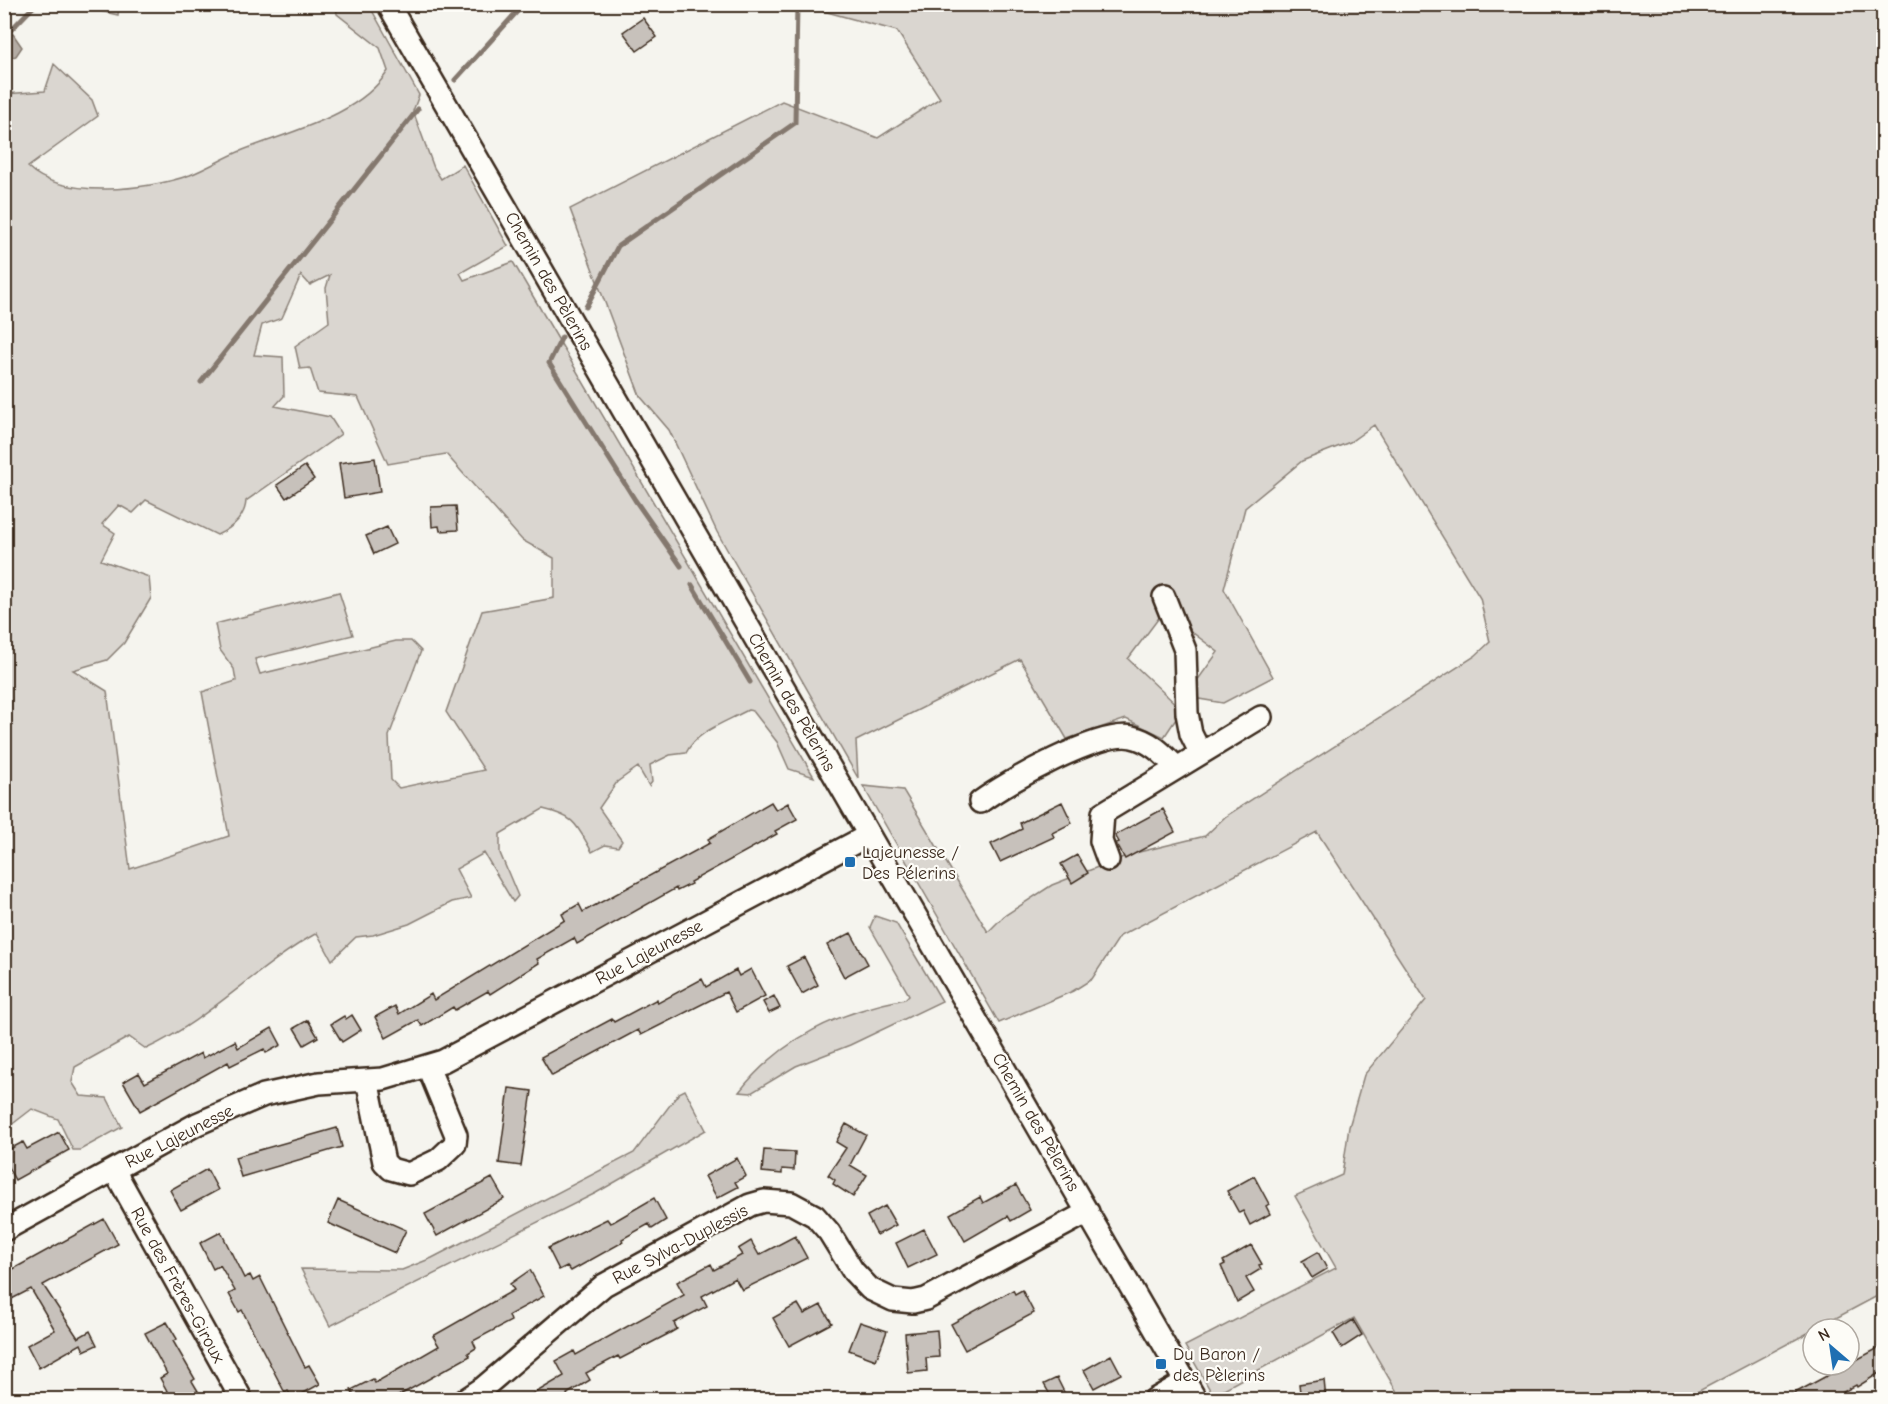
<svg xmlns="http://www.w3.org/2000/svg" width="1888" height="1404" viewBox="0 0 1888 1404" font-family="'Comic Neue',sans-serif">
  <style>
    .green { fill: #dad6d0; stroke: #8a8077; stroke-width: 1.5; fill-rule: evenodd }
    .water { fill: #b4aca4; stroke: #84786e; stroke-width: 1.5 }
    .lines { fill: none; stroke-linecap: round; stroke-linejoin: round }
    .stream { stroke: #84786e; stroke-width: 5 }
    .building { fill: #c7c1bb; stroke: #3b2a1e; stroke-width: 1.5 }
    .minor-casing { stroke: #3b2a1e; stroke-width: 26 }
    .minor { stroke: #fdfcf7; stroke-width: 21 }
    .poi-dot { fill: #1f6fb2; stroke: #fdfcf7; stroke-width: 2 }
    .labels { text-anchor: middle; stroke-width: 4.5; stroke-linejoin: round; paint-order: stroke }
    .street-label { font-size: 18px; fill: #3b2a1e; stroke: #fdfcf7 }
    .poi-label { font-size: 18px; fill: #3b2a1e; stroke: #fdfcf7; text-anchor: start }
  </style>
  <rect width="100%" height="100%" fill="#f5f4ee"/>
  <filter id="ink" filterUnits="userSpaceOnUse"><feTurbulence type="fractalNoise" baseFrequency=".0167" numOctaves="2"/><feDisplacementMap in="SourceGraphic" scale="12" xChannelSelector="R" yChannelSelector="G"/><feConvolveMatrix kernelMatrix="1 2 1 2 8 2 1 2 1" color-interpolation-filters="sRGB"/></filter>
  <g filter="url(#ink)">
    <path class="green" d="M74 5H119L118 15Z
      M336 5H369L419 95 413 111 434 168 441 179 463 165 508 246 460 273 464 280 513 262 814 777 789 769 777 742 753 711 748 710C726 722 697 731 686 753L670 755 650 765 652 782 649 786 638 767 617 782 599 808 622 841 618 847 605 845 592 852C576 824 576 817 543 809L500 834V853L518 896 513 902 484 853 456 869 471 898 452 902 409 924 373 935 356 937 332 960 317 933C256 967 209 1020 146 1049L129 1037 75 1067 72 1082 81 1096 107 1098 122 1127 80 1150H73L58 1119 32 1109 10 1126 5 1124V94L45 91 54 64 92 100 98 116 28 167C62 200 148 190 190 175 208 168 225 157 243 150 291 131 359 116 388 71L380 48 337 14ZM301 275 310 285 330 275 326 288 329 322 295 346 300 369 310 368 318 393 358 397 388 464 446 454 522 540 554 558V598L482 611 446 712 484 770 399 788 391 780 389 736 421 651 411 641H396L260 674 255 659 353 635 339 592 215 624 220 650 234 669 236 681 202 692 229 836 130 869 107 691 73 670 107 660 124 643 151 598 149 577 101 560 115 533 102 524 119 505 133 513 146 500 217 535C232 528 245 518 246 501L341 434 330 417 275 406 284 396 283 357 254 355 262 325 282 318Z
      M801 5H1883V1293L1684 1399H1401L1354 1318 1213 1395 1185 1346 1336 1268 1295 1196 1342 1175 1349 1127 1364 1075 1426 1000 1317 832 1120 936 1092 979 1073 991 999 1023 863 786 903 790 988 932 1004 916 1052 885 1131 854 1205 836 1226 816 1475 656 1490 642 1480 598 1374 425 1350 442 1302 461 1245 508 1224 589 1273 677 1223 703 1193 698 1189 692 1218 652 1164 611 1128 659 1182 710 1164 737 1126 719 1067 739 1020 659 856 741 858 778 717 532 669 430 640 396 570 209 782 101 878 138 940 98 897 31Z
      M875 916 896 923 942 1001 850 1045 796 1066 751 1093 739 1092C782 1038 838 1012 905 999L909 995 870 927Z
      M685 1090 706 1130 596 1193 330 1326 301 1269 402 1270 432 1258 634 1153 679 1093Z"/>
    <path class="water" d="M13 34 22 47 16 56 5 60V35Z"/>
    <g class="lines">
      <path class="stream" d="M4 37 36 4
        M455 80 524 4
        M586 307 618 246 795 123 797 4
        M562 337 549 363 635 500 681 566
        M201 382 418 109
        M692 585 750 682"/>
    </g>
    <path class="building" d="M643 18 657 37 637 51 623 32Z
      M375 458 380 492 344 498 339 463Z
      M305 466 314 479 286 498 277 485Z
      M456 506 458 530 440 531 439 526 432 527 431 507Z
      M387 527 395 544 374 554 366 536Z
      M771 802 776 810 788 803 797 819 775 831 777 834 690 882 691 884 677 891 676 888 577 944 574 938 537 959 539 963 490 994 488 991 455 1010 453 1007 422 1026 418 1020 386 1038 375 1017 395 1006 399 1014 431 994 434 1000 565 920 562 914 579 904 583 912 710 843 708 839Z
      M1062 802 1072 823 1052 833 1054 837 1000 862 991 844 1022 829 1020 823Z
      M1163 809 1175 832 1125 859 1116 843 1119 842 1115 835Z
      M1077 855 1088 873 1072 883 1061 864Z
      M851 933 868 964 844 977 827 945Z
      M804 957 818 985 802 994 787 966Z
      M751 969 765 996 736 1012 726 992 641 1035 638 1030 552 1076 541 1057 612 1019 614 1022 657 999 658 1003 702 979 706 987 736 970 739 976Z
      M774 996 780 1008 769 1013 763 1002Z
      M352 1015 361 1030 342 1042 331 1024 344 1016 346 1019Z
      M308 1020 318 1037 304 1045 294 1028Z
      M272 1028 281 1045 266 1053 264 1049 230 1066 228 1062 140 1111 123 1082 139 1073 145 1083 201 1053 203 1058 235 1041 238 1048Z
      M509 1088 532 1091 521 1166 499 1163Z
      M846 1124 866 1135 850 1165 867 1175 853 1197 833 1184 835 1180 828 1175 846 1148 836 1142Z
      M337 1128 342 1147 241 1177 235 1157Z
      M59 1132 69 1150 15 1180 4 1160V1152L23 1142 27 1149Z
      M764 1150 795 1152 794 1170 782 1169V1174L762 1172Z
      M737 1158 746 1176 735 1182 738 1187 717 1198 705 1176Z
      M207 1169 218 1190 181 1210 170 1190Z
      M1254 1176 1269 1204 1266 1206 1270 1214 1250 1225 1243 1211 1239 1213 1227 1191Z
      M492 1178 504 1199 437 1236 425 1214Z
      M1016 1185 1030 1210 1011 1221 1008 1216 965 1241 950 1214 980 1197 983 1203Z
      M654 1198 666 1220 652 1229 649 1224 622 1239 623 1242 571 1271 567 1266 559 1270 548 1248 607 1219 610 1223 613 1222Z
      M338 1200 406 1230 395 1253 328 1223Z
      M885 1206 896 1225 877 1235 867 1216Z
      M104 1219 118 1244 43 1285 78 1338 90 1331 97 1345 84 1351 81 1344 39 1368 27 1345 55 1330 31 1289 4 1303V1274Z
      M924 1229 937 1254 908 1268 896 1243Z
      M221 1232 244 1278 250 1275 253 1281 260 1277 305 1367 309 1365 320 1384 293 1399 288 1391 285 1393 242 1310 239 1312 229 1294 235 1291 220 1265 213 1269 200 1243Z
      M795 1236 807 1258 742 1290 735 1278 702 1296 707 1306 674 1323 677 1329 670 1333 620 1359 618 1356 586 1373 590 1380 567 1394 570 1400H523L564 1376 556 1361 574 1351 576 1355 684 1295 677 1282 711 1264 714 1270 742 1255 738 1249 751 1241 759 1255Z
      M1251 1245 1262 1264 1259 1265 1261 1269 1246 1278 1254 1292 1237 1302 1221 1266 1225 1264 1223 1261Z
      M1318 1252 1327 1269 1312 1278 1302 1261Z
      M530 1270 544 1296 509 1315 511 1321 473 1341 476 1348 468 1353 470 1356 391 1400H356L351 1390 373 1379 375 1383 439 1346 433 1336 514 1290 510 1284Z
      M1013 1290 1015 1294 1022 1290 1034 1313 965 1350 951 1324Z
      M798 1304 804 1314 821 1305 832 1323 789 1346 773 1318Z
      M1353 1320 1362 1335 1342 1348 1333 1333Z
      M167 1322 177 1339 173 1341 195 1379 192 1381 198 1391 181 1400H172L160 1378 167 1374 145 1333Z
      M860 1322 887 1331 876 1360 849 1350Z
      M937 1330 939 1357 926 1358 927 1371 908 1373 905 1333Z
      M1884 1345V1370L1857 1387 1856 1385 1829 1400H1782Z
      M1111 1355 1121 1374 1094 1388 1084 1370Z
      M1057 1378 1068 1400H1053L1044 1384Z
      M1324 1380 1326 1400H1301L1299 1384Z"/>
    <g class="lines">
      <defs>
        <path id="minor" d="M388 4 1196 1400
          M1164 597 1185 650 1187 713 1191 734 1200 752
          M980 802C1007 782 1101 729 1132 737 1151 741 1164 755 1177 768
          M1108 860 1101 841 1103 813 1261 717
          M367 1080 384 1162 391 1169 409 1174 438 1160 455 1144 456 1135 428 1067
          M114 1170 242 1400
          M4 1230 197 1124 264 1095 319 1083 383 1079 443 1061 869 835
          M465 1400 483 1388 604 1285 750 1205 764 1201 791 1203 815 1216 829 1232 853 1271 870 1289 893 1300 913 1302 926 1299 1088 1212
          M1154 1400 1185 1382"/>
      </defs>
      <use href="#minor" class="minor-casing"/>
      <use href="#minor" class="minor"/>
    </g>
  </g>
  <g class="poi-dot">
    <rect x="844" y="856" width="12" height="12" rx="3"/>
    <rect x="1155" y="1358" width="12" height="12" rx="3"/>
  </g>
  <g class="labels">
    <g class="street-label">
      <text transform="translate(549 281) rotate(60)" y="6">Chemin des Pèlerins</text>
      <text transform="translate(792 702) rotate(60)" y="6">Chemin des Pèlerins</text>
      <text transform="translate(649 952) rotate(-28)" y="6">Rue Lajeunesse</text>
      <text transform="translate(1036 1122) rotate(60)" y="6">Chemin des Pèlerins</text>
      <text transform="translate(179 1136) rotate(-27)" y="6">Rue Lajeunesse</text>
      <text transform="translate(680 1244) rotate(-28)" y="6">Rue Sylva-Duplessis</text>
      <text transform="translate(178 1285) rotate(61)" y="6">Rue des Frères-Giroux</text>
    </g>
    <g class="poi-label">
      <text x="862" y="858">Lajeunesse /<tspan x="862" dy="21">Des Pélerins</tspan></text>
      <text x="1173" y="1360">Du Baron /<tspan x="1173" dy="21">des Pèlerins</tspan></text>
    </g>
  </g>
  <rect width="1888" height="1404" fill="none" stroke="#fdfcf7" stroke-width="24"/>
  <rect x="12" y="12" width="1864" height="1380" fill="none" stroke="#3b2a1e" stroke-width="2" filter="url(#ink)"/>
  <g transform="translate(1831 1347) rotate(331)"><circle r="28" fill="#fdfcf7" stroke="#afa8a0" stroke-width="1.5"/>
  <path d="M0-4.5L10 22L0 15L-10 22Z" fill="#1f6fb2"/>
  <text y="-9" font-size="16" font-weight="bold" text-anchor="middle" fill="#3b2a1e">N</text>
  </g>
</svg>
